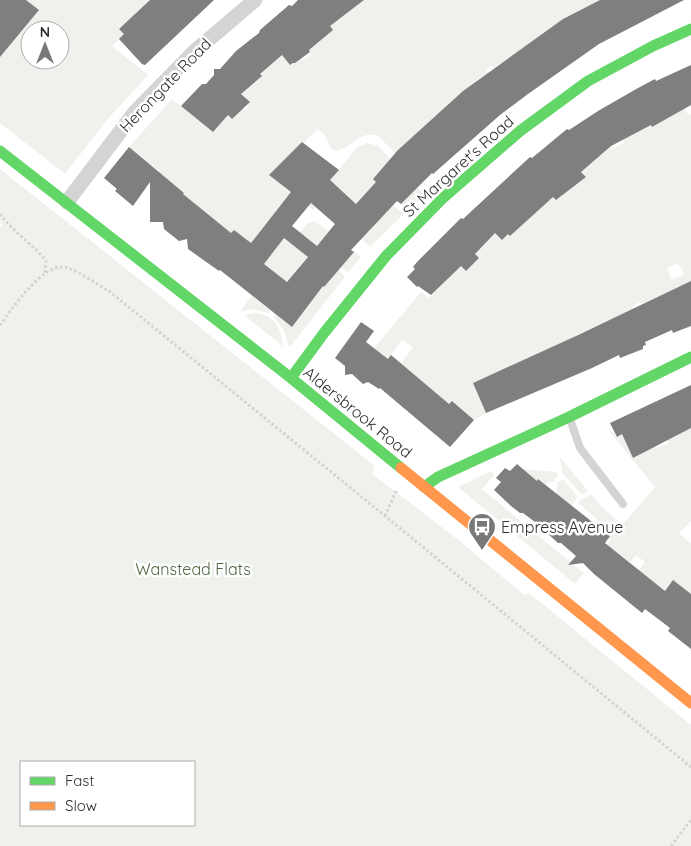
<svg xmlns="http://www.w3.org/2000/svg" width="691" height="846" viewBox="0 0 691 846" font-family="Quicksand,sans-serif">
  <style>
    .green { fill: #eff2ec; fill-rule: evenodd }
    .building { fill: #7f7f7f; fill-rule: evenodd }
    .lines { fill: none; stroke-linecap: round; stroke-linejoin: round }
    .path { stroke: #d3d3d3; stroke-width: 3; stroke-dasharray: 2.5 2.5; stroke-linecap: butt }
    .lane { stroke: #d4d4d4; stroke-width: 8 }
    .street { stroke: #d4d4d4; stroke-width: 15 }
    .fast { stroke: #63d668; stroke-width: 11 }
    .slow { stroke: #ff974d; stroke-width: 11 }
    .labels { text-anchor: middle; stroke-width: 5; stroke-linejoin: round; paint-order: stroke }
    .street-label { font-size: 16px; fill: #303030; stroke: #fff }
    .poi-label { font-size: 16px; fill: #303030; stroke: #fff; text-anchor: start }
    .park-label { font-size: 16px; fill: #516742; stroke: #fff }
  </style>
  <rect width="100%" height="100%" fill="#fff"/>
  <path class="green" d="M0 0H148L153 5 119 29 126 36 120 39 112 46 148 75 106 121 65 174 0 123ZM30 30H60V60H30Z
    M364 0H600L570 18 567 16 562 20 520 61 515 53 510 56 515 65 506 71 500 63 494 68 492 65 486 70 494 80 488 85 481 77 476 81 470 99 463 91 448 104 422 180 377 135C354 132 354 148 335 151L331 148 324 134 318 129 269 175 292 193 266 224 290 243 308 223 314 221 329 231 299 267 324 287 338 270 345 277 289 348 284 331 274 317 276 315 292 327 312 301 275 273 255 299 271 311 269 313 252 309 240 312 256 290 261 268 270 256 240 252 248 241 234 230 226 241 177 202 184 193 167 179 153 178 159 171 129 147 172 99 213 131 217 104 232 119 242 109 245 110 248 107 247 104 249 102 235 87 261 76 260 74 280 53 290 65 298 61 299 57 303 61 311 54 295 33 327 35 330 33V29L319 13 359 3Z
    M678 95 688 115 691 114V287L664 294 642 304 640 302 632 307 635 314 611 319 576 335 578 341 559 344 474 383 486 413 474 420 452 402 449 404 401 364 413 347 402 340 388 359 374 348 421 292 429 298 446 281 457 262 466 271 479 258 471 250 512 217 521 226 552 195 556 200C566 191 576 185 586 177L574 163 609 143 613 149 624 142 615 129 638 117 644 129 651 125 652 127 676 113 670 99ZM678 263 684 274 672 280 667 268Z
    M368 143 378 146 425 195 408 211 401 204 412 192 385 166 373 179 381 187 356 204 336 186 313 210 309 206 357 147Z
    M0 169 375 466 372 474 456 538 524 595 529 593 691 725V846H0V228L2 225 0 223ZM21 762H194V825H21Z
    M393 205 404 214 370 247 342 221Z
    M354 251 361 257 348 273 341 267Z
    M256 313C277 316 280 328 284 347L244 315Z
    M691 418V521L679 533 691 544V594L665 591 641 573 622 592 645 562 636 555 630 562 612 548 602 560 598 556 610 541 607 539 610 536 596 524 597 519 579 504V501L591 494 599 504 622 525 655 487 610 432 612 431 616 437 622 434 633 458 640 455 636 447 653 437 657 448 668 443 667 440Z
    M559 456 588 491 582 495 563 474Z
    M523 469 555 472 558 474 554 482H549L546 485 538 479 535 482Z
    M491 471 495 474 482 489 584 573 575 584 458 487Z
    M563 479 578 497 571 506 556 494 558 482Z"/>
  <path class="building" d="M0 0H26L39 10 0 57Z
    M150 0H214L145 65 142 64 119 39 124 34 119 29Z
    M298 0H364L330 26 333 30 309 50 310 52 295 63H293L290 65 282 55 260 74 262 76 241 94 250 102 232 119 228 115 213 132 181 106 202 84H206L214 75V69H220L236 51 259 33 260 30 289 5 292 6Z
    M600 0H684L599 44 528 94 500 115 433 174 432 173 401 204 397 201 351 250 354 252 324 287 323 286 292 327 220 270 219 271 188 249 187 239 179 241 164 229 163 222H150V182L133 206 115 191 117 189 104 178 129 147 184 193 183 194 231 233 234 230 251 243 291 192 269 175 302 142 339 170 330 180 356 204 376 182 373 179 398 150 463 91 563 19ZM311 203 335 224 317 246 292 226ZM284 238 308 257 287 282 264 264Z
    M691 65V105L652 127 651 125 611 146 581 172 586 177 556 200 553 197 510 236 508 234 502 240 495 233 475 254 479 258 466 271 461 266 431 295 418 286 417 287 407 277 415 269 413 267 417 262 461 218 463 219 530 157 532 158 567 129 569 130 598 111 638 88 655 79 656 81Z
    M691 281V326L673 333 672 330 645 342 646 345 643 346V349L620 358 619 355 592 368 486 413 473 383 576 336Z
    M361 322 374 331 366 342 388 359 391 355 449 404 452 401 474 420 450 447 380 388 379 389 368 382 363 384 352 374 345 375V366L335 358Z
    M691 385V428L633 458 622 434 617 437 610 423Z
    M517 464 537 481 538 479 610 536 605 543 665 591 673 580 691 594V649L668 631 670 628 645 609 642 613 594 574 583 563 568 565 576 556 561 543H558L547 533 533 532 539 525 523 513H520L511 506 494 490 501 482 496 478 505 468 510 471Z"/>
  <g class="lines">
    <path class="path" d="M0 214C13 232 33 244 46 261L45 273
      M0 325C12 309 45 259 68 268 82 273 96 284 109 291L390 520 691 767
      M385 516 397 489
      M671 846 691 820"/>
    <path class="lane" d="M570 419 580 448 623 504"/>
    <path class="street" d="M67 202 135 112 194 52 255 0"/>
    <path class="fast" d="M0 151 291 378 401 468
      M291 378 324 333 386 256 444 197 520 131 588 81 653 46 691 29
      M424 487 438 477 569 417 691 357"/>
    <path class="slow" d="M401 468 691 703"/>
  </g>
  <defs>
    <symbol id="bus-pin" viewBox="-11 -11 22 30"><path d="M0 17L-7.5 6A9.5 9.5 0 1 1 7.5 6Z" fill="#787878" stroke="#fff"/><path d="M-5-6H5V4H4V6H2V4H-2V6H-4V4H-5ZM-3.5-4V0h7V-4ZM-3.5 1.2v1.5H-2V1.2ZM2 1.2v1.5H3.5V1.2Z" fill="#fff"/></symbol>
  </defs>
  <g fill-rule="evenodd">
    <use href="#bus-pin" x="466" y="511" width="32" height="43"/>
  </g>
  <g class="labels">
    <g class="street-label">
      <text transform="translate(165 85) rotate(-46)" y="6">Herongate Road</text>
      <text transform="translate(458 166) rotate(-42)" y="6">St Margaret's Road</text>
      <text transform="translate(358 412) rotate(39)" y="6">Aldersbrook Road</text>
    </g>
    <g class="poi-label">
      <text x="501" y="533">Empress Avenue</text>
    </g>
    <g class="park-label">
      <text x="193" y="575">Wanstead Flats</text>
    </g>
  </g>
  <rect x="20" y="761" width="175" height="65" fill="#ffffff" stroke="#acacac"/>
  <rect x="30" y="777" width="25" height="8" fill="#63d668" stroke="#acacac"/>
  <text x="65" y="786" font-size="15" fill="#303030">Fast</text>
  <rect x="30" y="802" width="25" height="8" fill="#ff974d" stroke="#acacac"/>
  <text x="65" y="811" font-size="15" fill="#303030">Slow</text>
  <g transform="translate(45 45)"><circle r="24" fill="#ffffff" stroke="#acacac"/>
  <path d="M0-4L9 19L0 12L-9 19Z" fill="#787878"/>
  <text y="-8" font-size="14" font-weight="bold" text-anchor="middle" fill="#303030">N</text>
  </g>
</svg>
